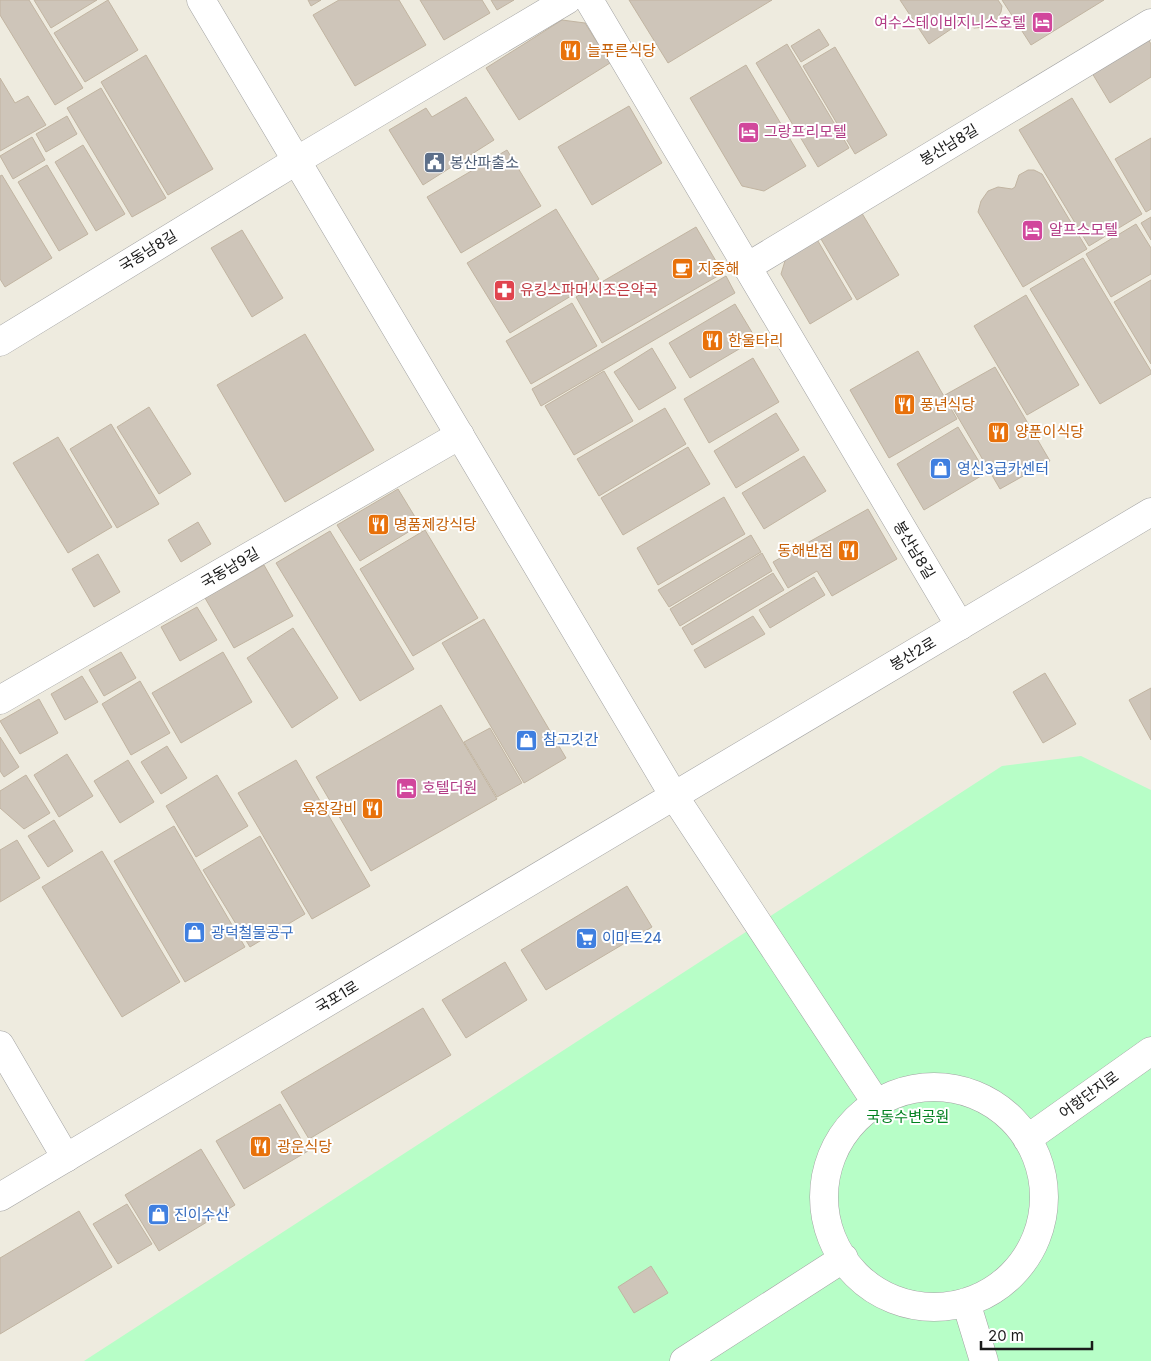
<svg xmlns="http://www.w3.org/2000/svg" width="1151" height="1361" viewBox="0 0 1151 1361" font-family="Inter,'Noto Sans KR',sans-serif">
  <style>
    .park { fill: #b7fec7 }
    .building { fill: #cec5b9; stroke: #c1b4a1 }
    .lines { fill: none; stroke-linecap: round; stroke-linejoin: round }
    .minor-casing { stroke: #a2a2a2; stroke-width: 29 }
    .tertiary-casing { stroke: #a2a2a2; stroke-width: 29 }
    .minor { stroke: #fff; stroke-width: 28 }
    .tertiary { stroke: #fff; stroke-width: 28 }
    .labels { text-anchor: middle; stroke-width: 4; stroke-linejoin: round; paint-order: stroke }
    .hotel-label { font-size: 15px; fill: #b23c85; stroke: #fff; text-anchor: start }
    .food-label { font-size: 15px; fill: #c56008; stroke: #fff; text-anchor: start }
    .street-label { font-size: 15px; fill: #1b1b1b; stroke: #fff }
    .service-label { font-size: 15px; fill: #4e5e75; stroke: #fff; text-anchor: start }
    .health-label { font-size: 15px; fill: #be3a42; stroke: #fff; text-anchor: start }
    .shop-label { font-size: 15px; fill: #366cbe; stroke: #fff; text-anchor: start }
    .park-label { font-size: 15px; fill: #02811f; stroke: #fff }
  </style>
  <rect width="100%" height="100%" fill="#eeebdf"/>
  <path class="park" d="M1081 756 1151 790V1361H84L1002 766Z"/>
  <path class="building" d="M0 0H29L83 88 55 105 0 15Z
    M34 0H97L51 28Z
    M108 0 138 50 85 82 54 33Z
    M308 0H321L311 6Z
    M339 0H399L426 45 355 86 313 15Z
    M420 0H482L490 13 444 40Z
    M491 0H514L497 10Z
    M629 0H772L668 63Z
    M900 0H998L1002 6 1001 12 997 19 986 27 974 28 963 21 929 44Z
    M1002 0H1104L1031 45Z
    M562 20 585 23 610 63 519 120 486 68Z
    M819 29 829 45 801 62 791 46Z
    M1148 39 1151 44V77L1110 103 1092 73Z
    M787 44 849 148 818 167 756 63Z
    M835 47 887 135 855 154 803 66Z
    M146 55 213 169 168 195 101 82Z
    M746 65 806 166 764 191 742 186 690 98Z
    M0 78 15 103 28 96 46 125 0 151Z
    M101 88 166 198 132 217 67 108Z
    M466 97 494 140 423 185 389 130 426 108 432 117Z
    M1072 98 1142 214 1089 246 1019 130Z
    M629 106 662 163 592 205 558 147Z
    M67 116 77 134 46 152 36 134Z
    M32 137 45 160 13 179 0 156Z
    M1151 138V209L1146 212 1115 159Z
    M83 145 125 214 96 231 55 162Z
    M507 150 541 206 461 253 427 197Z
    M47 165 88 234 59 251 18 182Z
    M1028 170H1034L1042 174 1087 249 1023 287 978 212 981 201 988 191 998 187 1012 189 1015 187 1019 175Z
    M2 175 52 258 5 287 0 279V176Z
    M556 209 599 279 510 333 467 263Z
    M860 210 899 275 857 300 818 234Z
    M1151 217V240L1141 223Z
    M1136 224 1151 248V274L1111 297 1086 254Z
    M696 227 723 273 602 343 576 297Z
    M242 230 283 298 252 317 211 248Z
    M815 236 852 299 810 324 781 274 788 251Z
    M1083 258 1151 371V374L1100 404 1030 289Z
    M726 276 735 293 541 406 532 389Z
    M1151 280V364L1114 302Z
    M1026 295 1079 385 1027 415 974 326Z
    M572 303 597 346 531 384 506 341Z
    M735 304 756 339 690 378 669 343Z
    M305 334 374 450 285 502 217 385Z
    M652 348 676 388 639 410 614 372Z
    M918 351 957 419 889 458 850 390Z
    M753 358 779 402 709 443 684 399Z
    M995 367 1050 461 1000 489 945 395Z
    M604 371 633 421 574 455 545 406Z
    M149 407 191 474 159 494 117 427Z
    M665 408 686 444 599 496 577 459Z
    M776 413 799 450 736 488 714 451Z
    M111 424 159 504 117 528 70 449Z
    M958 427 986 473 924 510 897 464Z
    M58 437 112 527 68 553 13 463Z
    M688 447 710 484 623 535 601 498Z
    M804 456 826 491 764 529 742 493Z
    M398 489 420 525 360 561 337 525Z
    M724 497 745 534 658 585 637 548Z
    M868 509 897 559 832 596 817 571 788 588 773 562Z
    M198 522 211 544 181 562 168 540Z
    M425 530 478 618 413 656 360 569Z
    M330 531 414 669 360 701 276 563Z
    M751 535 761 552 669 607 658 590Z
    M762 553 772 571 680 626 670 609Z
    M98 554 120 592 94 607 72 569Z
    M264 565 293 616 234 648 205 598Z
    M773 573 784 590 692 645 682 628Z
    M814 577 825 595 770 628 759 610Z
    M197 607 217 640 180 661 161 627Z
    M753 616 765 634 705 668 694 650Z
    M484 619 566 758 524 783 442 643Z
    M293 628 338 698 292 728 247 658Z
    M121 652 136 678 104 696 89 670Z
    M223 652 252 702 181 743 152 693Z
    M1045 673 1076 724 1043 743 1013 692Z
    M82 676 98 702 65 720 51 694Z
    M140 681 170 733 131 755 102 704Z
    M1151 688V740L1129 700Z
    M39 699 58 733 20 754 0 721Z
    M441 705 497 799 371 871 316 777Z
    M490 728 522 783 497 797 464 742Z
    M0 737 19 767 4 777 0 771Z
    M167 746 187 778 161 794 141 762Z
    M67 754 93 796 59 817 34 775Z
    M128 760 154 802 120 823 94 781Z
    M296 760 370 886 312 919 238 793Z
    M26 775 50 813 24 829 0 808V791Z
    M217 775 248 826 196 857 166 806Z
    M54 820 73 851 48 867 28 836Z
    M174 826 245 947 185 982 114 861Z
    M260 836 305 914 250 947 203 870Z
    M17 840 40 878 0 902V850Z
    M102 851 180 982 122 1017 42 887Z
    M627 886 652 927 546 990 521 950Z
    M505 962 527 1000 466 1038 442 1000Z
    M423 1008 451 1055 309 1139 281 1092Z
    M280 1104 308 1151 244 1189 216 1141Z
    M201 1149 235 1205 159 1251 125 1195Z
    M127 1204 152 1244 118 1264 93 1224Z
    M79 1211 112 1267 0 1334V1258Z
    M651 1266 668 1293 634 1313 618 1287Z"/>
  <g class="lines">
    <defs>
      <path id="minor" d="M589 0 960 626
        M747 267 1151 23
        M0 342 296 161 567 0
        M0 700 460 435
        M674 796 877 1104
        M0 1045 66 1158
        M824 1197a110 110 0 1 1 220 0a110 110 0 1 1-220 0Z
        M1027 1139 1151 1051
        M966 1302 984 1361
        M684 1361 844 1258"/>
      <path id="tertiary" d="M201 0 674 796
        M0 1197 1151 512"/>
    </defs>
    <use href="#minor" class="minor-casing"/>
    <use href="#tertiary" class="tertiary-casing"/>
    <use href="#minor" class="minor"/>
    <use href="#tertiary" class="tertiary"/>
  </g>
  <defs>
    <symbol id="hotel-square" viewBox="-11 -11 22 22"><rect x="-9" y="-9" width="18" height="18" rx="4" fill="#d1479c" stroke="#fff"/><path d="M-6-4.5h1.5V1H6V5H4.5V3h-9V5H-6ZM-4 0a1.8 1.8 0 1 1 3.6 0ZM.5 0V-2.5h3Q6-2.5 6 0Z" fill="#fff"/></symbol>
    <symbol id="restaurant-square" viewBox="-11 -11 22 22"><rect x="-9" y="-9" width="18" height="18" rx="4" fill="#e8710a" stroke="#fff"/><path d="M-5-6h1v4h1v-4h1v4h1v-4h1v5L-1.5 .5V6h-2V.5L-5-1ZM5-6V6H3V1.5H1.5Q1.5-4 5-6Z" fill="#fff"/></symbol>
    <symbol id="civic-square" viewBox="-11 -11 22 22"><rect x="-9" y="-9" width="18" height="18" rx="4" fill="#5c6f8a" stroke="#fff"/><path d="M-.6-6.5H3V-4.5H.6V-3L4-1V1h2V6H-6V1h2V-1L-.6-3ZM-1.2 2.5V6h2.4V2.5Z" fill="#fff"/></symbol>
    <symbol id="cafe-square" viewBox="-11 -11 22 22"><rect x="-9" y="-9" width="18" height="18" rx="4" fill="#e8710a" stroke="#fff"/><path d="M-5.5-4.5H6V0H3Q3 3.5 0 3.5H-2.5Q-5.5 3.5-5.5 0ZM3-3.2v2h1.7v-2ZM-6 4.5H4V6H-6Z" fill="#fff"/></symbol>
    <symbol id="pharmacy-square" viewBox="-11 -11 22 22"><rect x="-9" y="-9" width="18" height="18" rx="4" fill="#e0444e" stroke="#fff"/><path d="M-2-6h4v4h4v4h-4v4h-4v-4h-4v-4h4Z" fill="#fff"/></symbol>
    <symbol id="shop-square" viewBox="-11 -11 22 22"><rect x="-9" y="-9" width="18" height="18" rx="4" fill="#3f7fe0" stroke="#fff"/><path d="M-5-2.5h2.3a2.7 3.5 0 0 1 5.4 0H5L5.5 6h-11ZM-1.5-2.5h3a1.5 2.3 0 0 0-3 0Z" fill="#fff"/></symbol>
    <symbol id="supermarket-square" viewBox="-11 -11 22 22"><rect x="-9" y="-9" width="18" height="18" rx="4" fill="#3f7fe0" stroke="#fff"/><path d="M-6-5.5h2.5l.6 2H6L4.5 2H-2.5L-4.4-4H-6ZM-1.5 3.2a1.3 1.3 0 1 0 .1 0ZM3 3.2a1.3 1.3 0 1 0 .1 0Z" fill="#fff"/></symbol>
  </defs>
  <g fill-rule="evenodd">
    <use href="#hotel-square" x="1030" y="10" width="25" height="25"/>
    <use href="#restaurant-square" x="558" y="38" width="25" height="25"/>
    <use href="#hotel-square" x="736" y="120" width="25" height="25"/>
    <use href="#civic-square" x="422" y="150" width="25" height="25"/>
    <use href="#hotel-square" x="1020" y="218" width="25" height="25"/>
    <use href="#cafe-square" x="670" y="256" width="25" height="25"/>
    <use href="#pharmacy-square" x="492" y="278" width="25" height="25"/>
    <use href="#restaurant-square" x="700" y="328" width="25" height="25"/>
    <use href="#restaurant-square" x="892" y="392" width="25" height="25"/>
    <use href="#restaurant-square" x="986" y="420" width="25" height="25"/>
    <use href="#shop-square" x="928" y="456" width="25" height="25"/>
    <use href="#restaurant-square" x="366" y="512" width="25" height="25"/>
    <use href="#restaurant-square" x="836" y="538" width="25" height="25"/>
    <use href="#shop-square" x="514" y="728" width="25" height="25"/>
    <use href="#hotel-square" x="394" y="776" width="25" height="25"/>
    <use href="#restaurant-square" x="360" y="796" width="25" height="25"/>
    <use href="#shop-square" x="182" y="920" width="25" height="25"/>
    <use href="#supermarket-square" x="574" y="926" width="25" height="25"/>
    <use href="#restaurant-square" x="248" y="1134" width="25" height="25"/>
    <use href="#shop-square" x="146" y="1202" width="25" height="25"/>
  </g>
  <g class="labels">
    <g class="hotel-label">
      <text x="1026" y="28" text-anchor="end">여수스테이비지니스호텔</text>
      <text x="764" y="137">그랑프리모텔</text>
      <text x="1049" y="235">알프스모텔</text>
      <text x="422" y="793">호텔더원</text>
    </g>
    <g class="food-label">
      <text x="587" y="56">늘푸른식당</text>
      <text x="698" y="274">지중해</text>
      <text x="728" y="346">한울타리</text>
      <text x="920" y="410">풍년식당</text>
      <text x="1015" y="437">양푼이식당</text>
      <text x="394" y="530">명품제강식당</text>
      <text x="833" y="556" text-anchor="end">동해반점</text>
      <text x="357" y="814" text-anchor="end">육장갈비</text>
      <text x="277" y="1152">광운식당</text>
    </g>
    <g class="street-label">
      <text transform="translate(949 145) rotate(-31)" y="5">봉산남8길</text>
      <text transform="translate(148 251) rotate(-31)" y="5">국동남8길</text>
      <text transform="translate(914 550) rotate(59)" y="5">봉산남8길</text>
      <text transform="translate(230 568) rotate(-30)" y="5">국동남9길</text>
      <text transform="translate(913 654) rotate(-31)" y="5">봉산2로</text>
      <text transform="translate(337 997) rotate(-31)" y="5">국포1로</text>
      <text transform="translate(1089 1095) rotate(-36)" y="5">어항단지로</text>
    </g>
    <g class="service-label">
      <text x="450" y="168">봉산파출소</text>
    </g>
    <g class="health-label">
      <text x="520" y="295">유킹스파머시조은약국</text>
    </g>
    <g class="shop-label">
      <text x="957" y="474">영신3급카센터</text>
      <text x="543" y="745">참고깃간</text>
      <text x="211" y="938">광덕철물공구</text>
      <text x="602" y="943">이마트24</text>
      <text x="174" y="1220">진이수산</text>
    </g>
    <g class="park-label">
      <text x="908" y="1122">국동수변공원</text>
    </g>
  </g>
  <path d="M981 1341v8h111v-8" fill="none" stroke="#1b1b1b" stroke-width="2.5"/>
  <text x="988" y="1341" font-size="15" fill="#1b1b1b" stroke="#ffffff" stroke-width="4" paint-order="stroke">20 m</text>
</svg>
